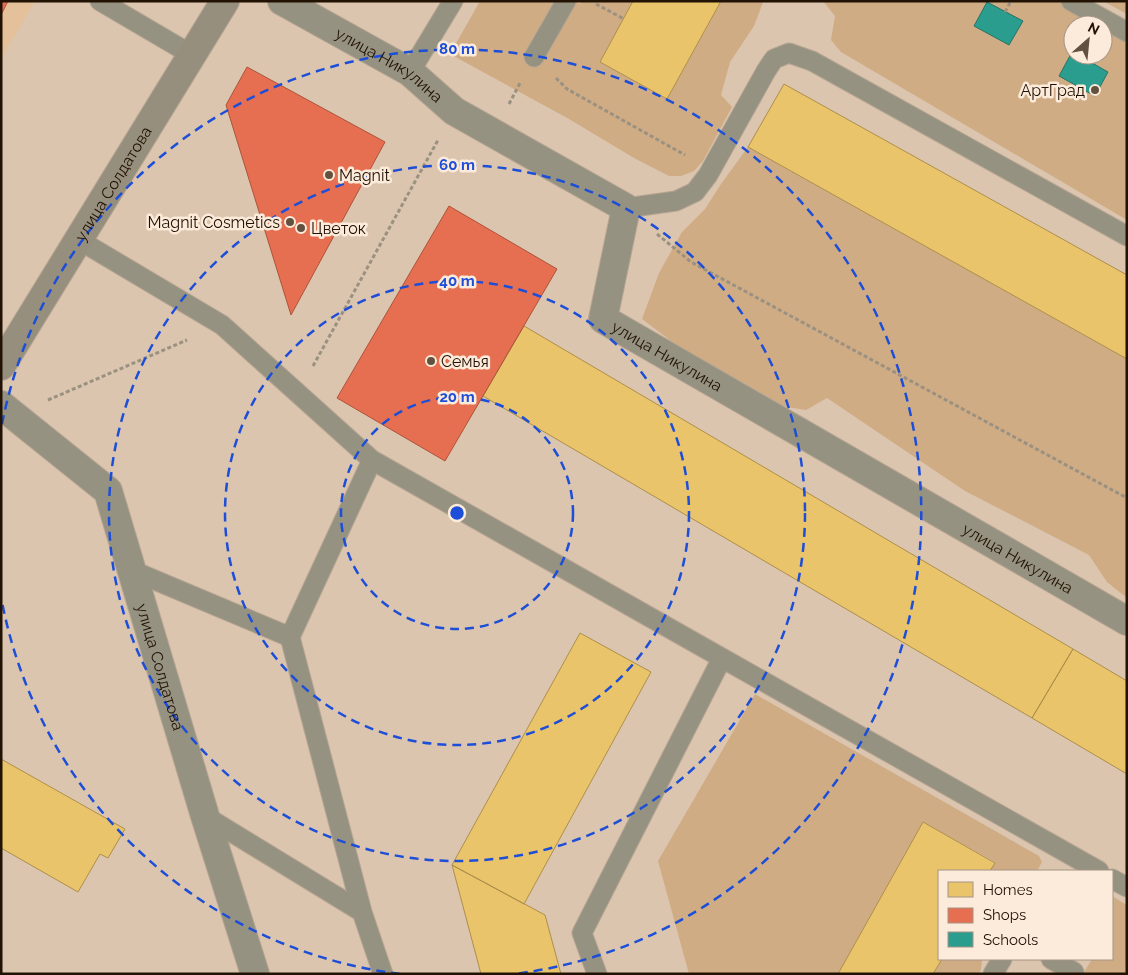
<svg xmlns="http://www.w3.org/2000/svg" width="1128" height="975" viewBox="0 0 1128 975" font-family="Raleway,sans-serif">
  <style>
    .built { fill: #e4c19b }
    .green { fill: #d0ac85 }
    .homes { fill: #e9c46a; stroke: #ad8f4b }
    .shops { fill: #e76f51; stroke: #ac533a }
    .schools { fill: #2a9d8f; stroke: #277365 }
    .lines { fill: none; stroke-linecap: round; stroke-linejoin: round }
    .lane-casing { stroke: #b6a592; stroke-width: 21 }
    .street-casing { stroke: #b6a592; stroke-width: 30 }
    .secondary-casing { stroke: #b6a592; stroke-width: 30 }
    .path { stroke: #9a9180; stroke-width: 3; stroke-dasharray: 4 2.5; stroke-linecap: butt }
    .lane { stroke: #969281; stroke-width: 19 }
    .street { stroke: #969281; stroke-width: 28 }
    .secondary { stroke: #978f7e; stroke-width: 28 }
    .ring { fill: none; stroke: #1d4ed8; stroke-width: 2.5; stroke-dasharray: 9 6 }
    .poi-dot { fill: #62513f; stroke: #fcebda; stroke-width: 2 }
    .labels { text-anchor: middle; stroke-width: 5; stroke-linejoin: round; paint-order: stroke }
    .street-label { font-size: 16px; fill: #211203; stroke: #fcebda }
    .poi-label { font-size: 16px; fill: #211203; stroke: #fcebda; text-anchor: start }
    .centre { fill: #1d4ed8; stroke: #fcebda; stroke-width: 2.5 }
    .ring-label { font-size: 15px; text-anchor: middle; font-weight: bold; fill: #1d4ed8; stroke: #fcebda; stroke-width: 5; stroke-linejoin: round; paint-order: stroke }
  </style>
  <rect width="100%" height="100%" fill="#dbc5ae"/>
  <path class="built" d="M1 1H35L1 59Z"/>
  <path class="green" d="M480 1H574L580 4 582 1H633L600 62 667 99 721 1H764L763 2 754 26 730 62 721 95 732 107 703 161 694 171 681 176H669L634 158 569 119 450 54Z
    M823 1H1058L1103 25H1073V55H1103V25L1127 38V220L841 52 831 40 835 16Z
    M1103 1H1127V14Z
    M748 147 1127 359V598L1107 582 1089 555 965 491 827 398 806 410 781 406 699 362 642 319 659 273 682 232 705 209 721 184Z
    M755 694 1039 856 1042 862 1037 871H990L995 862 923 822 838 974H689L658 861Z
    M1112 896 1127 905V974H1083L1092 959H1112Z
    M942 959H979L982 960 981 970 979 974H933Z"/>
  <path class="homes" d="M633 1H721L667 99 600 62Z
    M784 84 1127 275V359L748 147Z
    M524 326 1073 649 1032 718 483 396Z
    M580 633 651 672 524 904 452 865Z
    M1073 649 1127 681V774L1032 718Z
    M1 759 125 829 108 858 100 854 78 892 1 848Z
    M923 822 995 863 990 871H939V959H942L933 974H838Z
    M452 865 545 915 561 974H481Z"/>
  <path class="shops" d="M1 1H8L1 15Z
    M247 67 385 142 291 315 226 105Z
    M449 206 557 269 445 461 337 398Z"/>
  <path class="schools" d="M987 2 1023 21 1009 45 974 26Z
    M1072 52 1073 55H1078L1108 72 1095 96 1059 76Z"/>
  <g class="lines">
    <defs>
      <path id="lane" d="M100 1 192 55
        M1071 1 1127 32
        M534 57 566 1
        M410 72 453 1
        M626 208 676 201 695 192 708 175 766 71 774 59 789 53 812 61 1127 236
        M79 240 222 325 372 460
        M131 570 290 637 372 460 722 658 582 933 597 974
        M290 637 362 912
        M722 658 1099 871
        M205 816 362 912 383 974
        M1112 879 1127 887
        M1051 959 1074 972
        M993 974 1002 959"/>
      <g id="street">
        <path id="s1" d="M282 1 410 72 454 111 626 208 603 319 1127 621"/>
        <path id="s2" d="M1 405 108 491 205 816 255 974"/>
      </g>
      <g id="secondary">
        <path id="s3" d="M1 366 225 1"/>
      </g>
    </defs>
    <use href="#lane" class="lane-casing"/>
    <use href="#street" class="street-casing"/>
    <use href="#secondary" class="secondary-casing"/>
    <path class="path" d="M596 4 624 19
      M1005 12 1011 1
      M1089 61 1093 55
      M556 78 567 89 685 155
      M509 104 520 83
      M657 234 691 262 1127 498
      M313 366 438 140
      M48 400 187 340"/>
    <use href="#lane" class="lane"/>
    <use href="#street" class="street"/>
    <use href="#secondary" class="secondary"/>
  </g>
  <g class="ring">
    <circle cx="457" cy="513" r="116"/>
    <circle cx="457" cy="513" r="232"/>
    <circle cx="457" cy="513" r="348"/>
    <path d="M400 974A464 464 0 0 1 2 602M2 424A464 464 0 1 1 514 974"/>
  </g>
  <g class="poi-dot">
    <circle cx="1095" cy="90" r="5"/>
    <circle cx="329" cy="175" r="5"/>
    <circle cx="290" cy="222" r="5"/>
    <circle cx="301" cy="228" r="5"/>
    <circle cx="431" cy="361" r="5"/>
  </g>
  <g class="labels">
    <g class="street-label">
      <text dy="6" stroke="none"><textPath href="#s1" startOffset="125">улица Никулина</textPath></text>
      <text dy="6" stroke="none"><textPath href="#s3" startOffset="214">улица Солдатова</textPath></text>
      <text dy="6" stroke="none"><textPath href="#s1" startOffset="590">улица Никулина</textPath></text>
      <text dy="6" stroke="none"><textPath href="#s1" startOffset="995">улица Никулина</textPath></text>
      <text dy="6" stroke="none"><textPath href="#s2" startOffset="321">улица Солдатова</textPath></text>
    </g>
    <g class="poi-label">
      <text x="1085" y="96" text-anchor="end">АртГрад</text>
      <text x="339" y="181">Magnit</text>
      <text x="280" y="228" text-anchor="end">Magnit Cosmetics</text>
      <text x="311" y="234">Цветок</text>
      <text x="441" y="367">Семья</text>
    </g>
  </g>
  <circle cx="457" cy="513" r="8" class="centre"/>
  <g class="ring-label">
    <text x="457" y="54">80 m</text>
    <text x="457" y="170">60 m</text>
    <text x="457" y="286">40 m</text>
    <text x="457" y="402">20 m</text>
  </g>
  <rect width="1128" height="975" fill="none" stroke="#211203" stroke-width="5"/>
  <rect x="938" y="870" width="175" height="90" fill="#fcebda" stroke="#a49484"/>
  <rect x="948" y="882" width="25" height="15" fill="#e9c46a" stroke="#a49484"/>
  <text x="983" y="895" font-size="15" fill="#211203">Homes</text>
  <rect x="948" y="908" width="25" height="15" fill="#e76f51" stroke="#a49484"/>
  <text x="983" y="920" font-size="15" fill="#211203">Shops</text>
  <rect x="948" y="932" width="25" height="15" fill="#2a9d8f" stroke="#a49484"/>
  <text x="983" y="945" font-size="15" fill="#211203">Schools</text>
  <g transform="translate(1088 40) rotate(27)"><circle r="24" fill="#fcebda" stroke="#a49484"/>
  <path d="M0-4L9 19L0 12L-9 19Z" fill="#62513f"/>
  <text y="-8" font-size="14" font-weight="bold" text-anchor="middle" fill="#211203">N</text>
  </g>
</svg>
